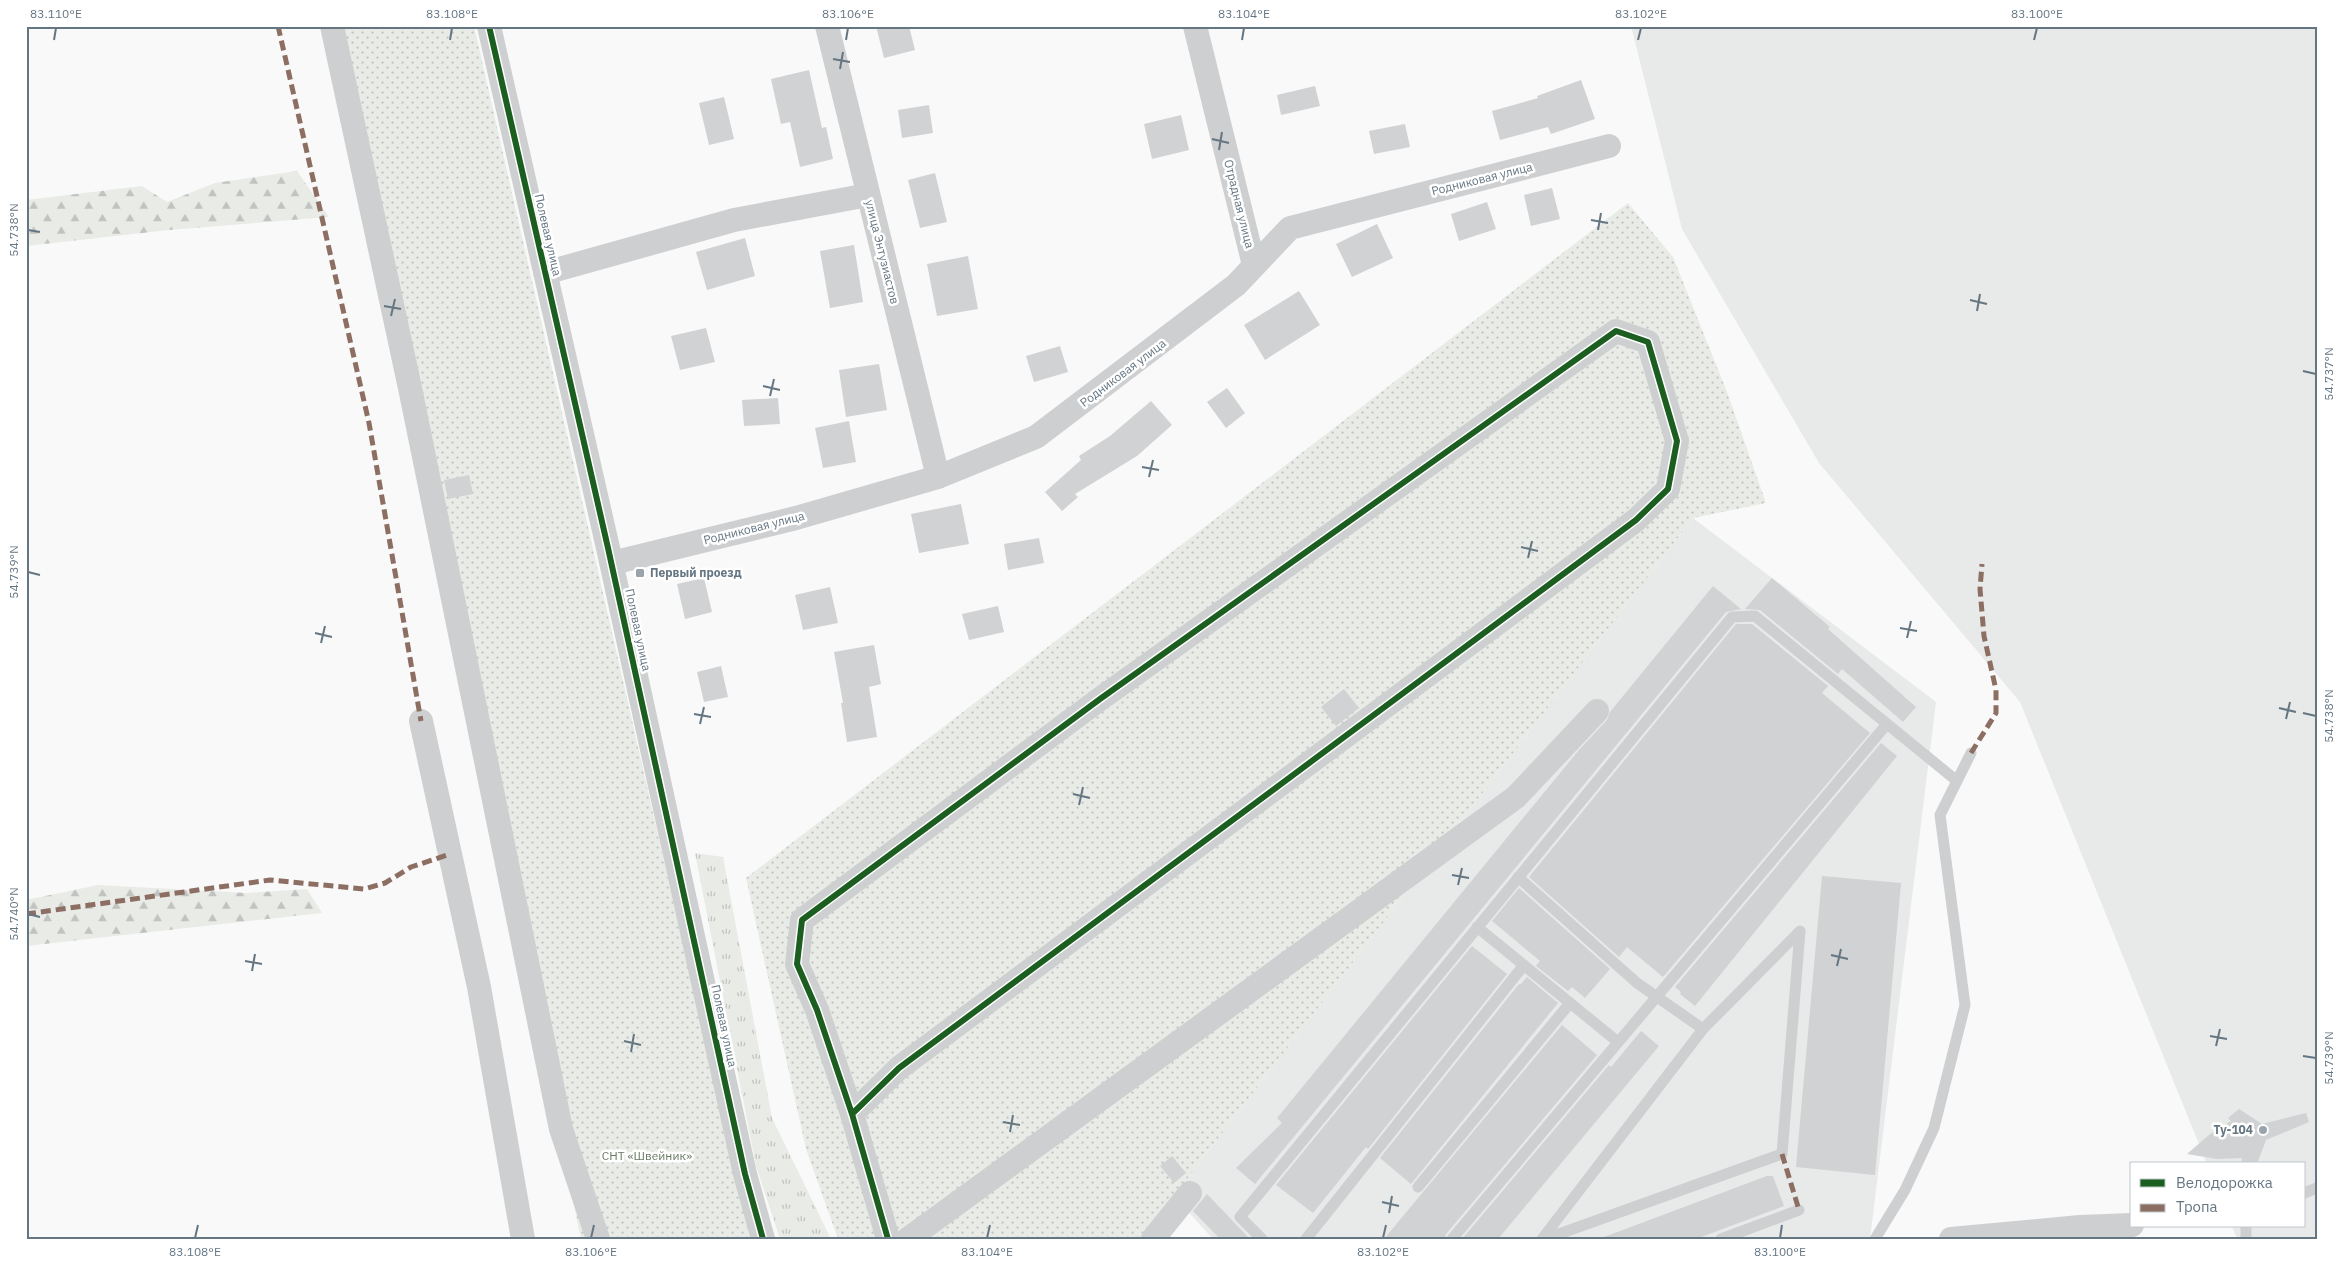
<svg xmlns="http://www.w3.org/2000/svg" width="2343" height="1265" viewBox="0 0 2343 1265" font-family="'IBM Plex Sans',sans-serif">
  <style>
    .built { fill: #e8e9e9 }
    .grass { fill: url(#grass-tufts) }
    .forest { fill: url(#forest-firs) }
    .garden { fill: url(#garden-dots) }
    .building { fill: #d0d2d3 }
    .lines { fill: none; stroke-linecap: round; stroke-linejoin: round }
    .service { stroke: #cecfd0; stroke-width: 11 }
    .minor { stroke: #cecfd0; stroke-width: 24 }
    .quiet { stroke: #8d6e63; stroke-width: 5; stroke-dasharray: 10 5; stroke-linecap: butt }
    .cycleway-casing { stroke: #fff; stroke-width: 9 }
    .cycleway { stroke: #1b5e20; stroke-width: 6 }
    .ticks { fill: none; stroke: #657683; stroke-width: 2 }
    .poi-dot { fill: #99a4ac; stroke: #fff; stroke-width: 2 }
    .labels { text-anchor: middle; stroke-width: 5; stroke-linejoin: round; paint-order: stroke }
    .street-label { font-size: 12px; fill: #657683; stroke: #fff }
    .poi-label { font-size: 12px; font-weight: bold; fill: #657683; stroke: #fff; text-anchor: start }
    .park-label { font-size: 12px; fill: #687a64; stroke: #fff }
    .neatline { fill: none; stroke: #657683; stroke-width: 2 }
    .ticks-label { font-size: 12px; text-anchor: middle; fill: #657683 }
  </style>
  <defs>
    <pattern id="grass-tufts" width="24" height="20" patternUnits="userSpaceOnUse" patternTransform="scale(1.25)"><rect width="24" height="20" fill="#e8ebe6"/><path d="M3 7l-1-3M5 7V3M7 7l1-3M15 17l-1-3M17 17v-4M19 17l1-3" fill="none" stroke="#c0c3c0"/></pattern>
    <pattern id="forest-firs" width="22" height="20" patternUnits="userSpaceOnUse" patternTransform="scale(1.25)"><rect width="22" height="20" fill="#e8ebe6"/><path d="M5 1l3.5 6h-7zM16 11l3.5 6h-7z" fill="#c0c3c0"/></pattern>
    <pattern id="garden-dots" width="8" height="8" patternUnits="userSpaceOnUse" patternTransform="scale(1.25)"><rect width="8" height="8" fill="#e8ebe6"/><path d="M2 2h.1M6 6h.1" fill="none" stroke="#c0c3c0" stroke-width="1.8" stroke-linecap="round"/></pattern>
  </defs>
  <rect width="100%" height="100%" fill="#f9f9f9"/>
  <path class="built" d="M1631 26H2317V1239H2237L2232 1226H2304V1164H2207L2020 702 1819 463 1682 229Z
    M1693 518 1936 702 1870 1239H1213L1174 1196Z"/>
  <path class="grass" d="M695 853 723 857 772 1118 831 1239H780L756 1166Z"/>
  <path class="forest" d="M297 171 329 217 169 230 26 246V200L142 186 167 202 215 183Z
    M98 885 247 893 307 889 322 913 26 946V900Z"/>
  <path class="garden" d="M331 26H474L750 1239H581Z
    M1628 203 1673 257 1727 392 1766 503 1693 518 1174 1196 1144 1239H838L806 1149 746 878Z"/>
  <path class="building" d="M876 26H909L915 50 884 58Z
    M809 70 822 128 826 127 833 159 800 167 790 122 781 124 771 79Z
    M1581 80 1595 119 1551 134 1548 127 1500 140 1492 111 1538 98 1537 96Z
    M1315 86 1320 106 1281 115 1277 95Z
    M724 97 734 139 709 145 699 103Z
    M929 105 933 133 902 138 898 110Z
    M1181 115 1189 150 1152 159 1144 124Z
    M1405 124 1410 147 1374 154 1369 131Z
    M935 173 947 222 920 228 908 180Z
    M1552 188 1560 219 1531 226 1524 195Z
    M1487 202 1496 229 1459 241 1451 214Z
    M1377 224 1393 258 1352 277 1336 244Z
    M745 238 755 276 707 290 696 252Z
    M854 245 863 302 830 308 820 251Z
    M968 256 978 309 937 316 927 264Z
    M1299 291 1320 325 1265 360 1244 325Z
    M706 328 715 362 680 370 671 336Z
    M1060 346 1068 372 1034 382 1026 356Z
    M879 364 887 410 846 417 839 370Z
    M1227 388 1245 413 1226 428 1207 402Z
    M778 398 780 424 744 426 742 400Z
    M1151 401 1172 425 1137 456 1075 494 1078 497 1062 511 1045 492 1081 460 1079 456 1110 436Z
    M849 421 856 462 823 468 815 428Z
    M469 475 473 494 448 499 444 480Z
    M961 504 969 544 919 553 911 514Z
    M1039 538 1044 563 1008 570 1004 544Z
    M704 578 712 612 685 619 677 584Z
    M1772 578 1830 627 1828 629 1916 707 1903 722 1842 669 1838 674 1760 610 1745 609Z
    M1713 586 1741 609 1726 612 1255 1184 1236 1168 1282 1123 1277 1118 1579 750 1607 720 1610 712Z
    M830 587 838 623 803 630 795 595Z
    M998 606 1004 632 969 640 962 614Z
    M1736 624H1752L1828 686 1822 693 1870 733 1663 977 1627 947 1619 957 1529 877Z
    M874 645 881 684 869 687 877 737 847 742 841 703H843L834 652Z
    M721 666 728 697 704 702 697 672Z
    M1344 689 1359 708 1336 726 1321 707Z
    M1881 743 1897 756 1695 1006 1680 994 1681 992 1675 987Z
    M1822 876 1901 883 1875 1175 1796 1167Z
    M1519 888 1610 969 1585 998 1572 987 1568 991 1536 966 1540 961 1492 921Z
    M1472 946 1507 974 1368 1149 1366 1147 1313 1213 1276 1185Z
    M1527 977 1558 1003 1411 1184 1380 1158 1519 984 1520 985Z
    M1562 1025 1597 1055 1446 1234 1445 1239H1384Z
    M1641 1031 1659 1046 1498 1239H1462L1609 1065 1611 1067Z
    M2239 1109 2262 1124 2306 1113 2309 1122 2266 1140 2257 1164H2241L2242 1158 2217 1159 2187 1154 2210 1134 2231 1121 2228 1118Z
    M1172 1156 1186 1173 1174 1183 1160 1166Z
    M1767 1176H1773L1784 1206 1696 1239H1604V1237Z
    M1207 1194 1250 1239H1220L1193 1211Z"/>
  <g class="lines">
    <path class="service" d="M1518 877 1637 983 1703 1029
      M1477 927 1618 1042
      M1418 1187 1570 1003
      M2304 1193 2317 1188
      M1262 1239 1240 1217 1732 617 1755 616 1957 781
      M1306 1239 1524 965
      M1452 1239 1887 724
      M1542 1239 1703 1029 1800 931 1782 1154 1545 1239
      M1721 1239 1799 1210
      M1875 1239 1905 1190 1934 1128 1965 1005 1940 815 1971 753
      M2246 1239V1226"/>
    <path class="minor" d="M332 26 410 388 561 1129 598 1239
      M489 26 608 548 745 1174 763 1239
      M827 26 938 477
      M1195 26 1254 265
      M545 273 734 220 868 195
      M612 563 796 518 938 477 1036 437 1236 285 1290 228 1609 146
      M421 721 479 987 523 1239
      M852 1114 899 1068 1636 520 1668 489 1677 441 1648 342 1616 331 1100 699 802 920 797 964 817 1010 852 1114 888 1239
      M908 1239 1516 797 1597 711
      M1153 1239 1190 1193
      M1951 1239 2080 1227 2132 1225"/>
    <path class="quiet" d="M278 26 369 423 421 721
      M1971 753 1996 713V690L1984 636 1980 589 1982 564
      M26 914 270 880 364 889 385 883 411 867 450 854
      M1782 1154 1799 1210"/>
    <defs>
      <path id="cycleway" d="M489 26 608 548 745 1174 763 1239
        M852 1114 899 1068 1636 520 1668 489 1677 441 1648 342 1616 331 1100 699 802 920 797 964 817 1010 852 1114 888 1239"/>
    </defs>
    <use href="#cycleway" class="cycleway-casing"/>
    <use href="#cycleway" class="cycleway"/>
  </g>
  <path class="ticks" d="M54 40 56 28M450 40 452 28M846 40 848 28M1242 40 1244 28M1638 40 1641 28M2034 40 2037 28M833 59 850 62M840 69 843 52M1212 139 1229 143M1219 150 1222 132M1591 220 1608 223M28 230 40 232M1598 230 1601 213M1970 300 1987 304M384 306 401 309M1977 311 1980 294M391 316 395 299M2303 371 2316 374M763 386 780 390M770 396 774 379M1142 467 1159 470M1149 477 1153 460M1521 547 1538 551M1528 558 1532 541M28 572 40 575M1900 628 1917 631M315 633 332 637M1907 638 1911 621M321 643 325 626M2279 708 2296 712M2303 713 2316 716M694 714 711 717M2286 719 2290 702M700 724 704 707M1073 794 1090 798M1079 805 1083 787M1452 875 1469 878M1458 885 1462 868M28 914 40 917M1831 955 1848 959M245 961 262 964M1837 966 1841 949M252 971 255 954M2210 1036 2227 1039M624 1041 641 1045M2216 1046 2220 1029M631 1052 634 1034M2303 1056 2316 1058M1003 1122 1020 1125M1010 1132 1013 1115M1382 1202 1399 1206M1389 1213 1392 1196M195 1238 198 1225M591 1238 594 1225M987 1238 990 1225M1383 1238 1386 1225M1780 1238 1782 1225"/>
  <g class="poi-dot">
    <rect x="635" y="568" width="10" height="10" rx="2.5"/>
    <circle cx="2263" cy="1130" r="5"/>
  </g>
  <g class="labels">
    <g class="street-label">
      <text transform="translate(1482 179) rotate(-14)" y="4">Родниковая улица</text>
      <text transform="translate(1239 204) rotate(76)" y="4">Отрадная улица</text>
      <text transform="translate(548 235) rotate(77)" y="4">Полевая улица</text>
      <text transform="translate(882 252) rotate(76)" y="4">улица Энтузиастов</text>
      <text transform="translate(1123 373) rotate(-37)" y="4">Родниковая улица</text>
      <text transform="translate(754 528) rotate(-14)" y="4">Родниковая улица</text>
      <text transform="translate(638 630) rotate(78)" y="4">Полевая улица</text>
      <text transform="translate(724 1026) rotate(78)" y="4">Полевая улица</text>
    </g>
    <g class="poi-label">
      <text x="650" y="577">Первый проезд</text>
      <text x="2253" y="1134" text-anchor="end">Ту-104</text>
    </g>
    <g class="park-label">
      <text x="647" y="1160">СНТ «Швейник»</text>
    </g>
  </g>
  <rect width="2343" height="1265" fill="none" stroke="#ffffff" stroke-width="55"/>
  <rect x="2130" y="1162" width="175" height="65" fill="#ffffff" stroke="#c1c8cd"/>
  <rect x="2140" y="1179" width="25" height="8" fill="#1b5e20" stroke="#c1c8cd"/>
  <text x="2176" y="1188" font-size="15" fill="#657683">Велодорожка</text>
  <rect x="2140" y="1204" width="25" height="8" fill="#8d6e63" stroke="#c1c8cd"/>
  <text x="2176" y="1212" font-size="15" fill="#657683">Тропа</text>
  <rect x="28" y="28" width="2288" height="1210" class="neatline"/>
  <g class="ticks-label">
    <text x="56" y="18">83.110°E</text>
    <text x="452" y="18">83.108°E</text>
    <text x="848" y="18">83.106°E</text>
    <text x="1244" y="18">83.104°E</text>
    <text x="1641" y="18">83.102°E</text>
    <text x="2037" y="18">83.100°E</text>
    <text transform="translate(14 230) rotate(-90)" y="4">54.738°N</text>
    <text transform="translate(2329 374) rotate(-90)" y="4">54.737°N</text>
    <text transform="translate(14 572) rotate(-90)" y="4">54.739°N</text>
    <text transform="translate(2329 716) rotate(-90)" y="4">54.738°N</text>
    <text transform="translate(14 914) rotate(-90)" y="4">54.740°N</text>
    <text transform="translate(2329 1058) rotate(-90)" y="4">54.739°N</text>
    <text x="195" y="1256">83.108°E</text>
    <text x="591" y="1256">83.106°E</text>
    <text x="987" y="1256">83.104°E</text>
    <text x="1383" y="1256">83.102°E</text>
    <text x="1780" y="1256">83.100°E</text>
  </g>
</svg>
